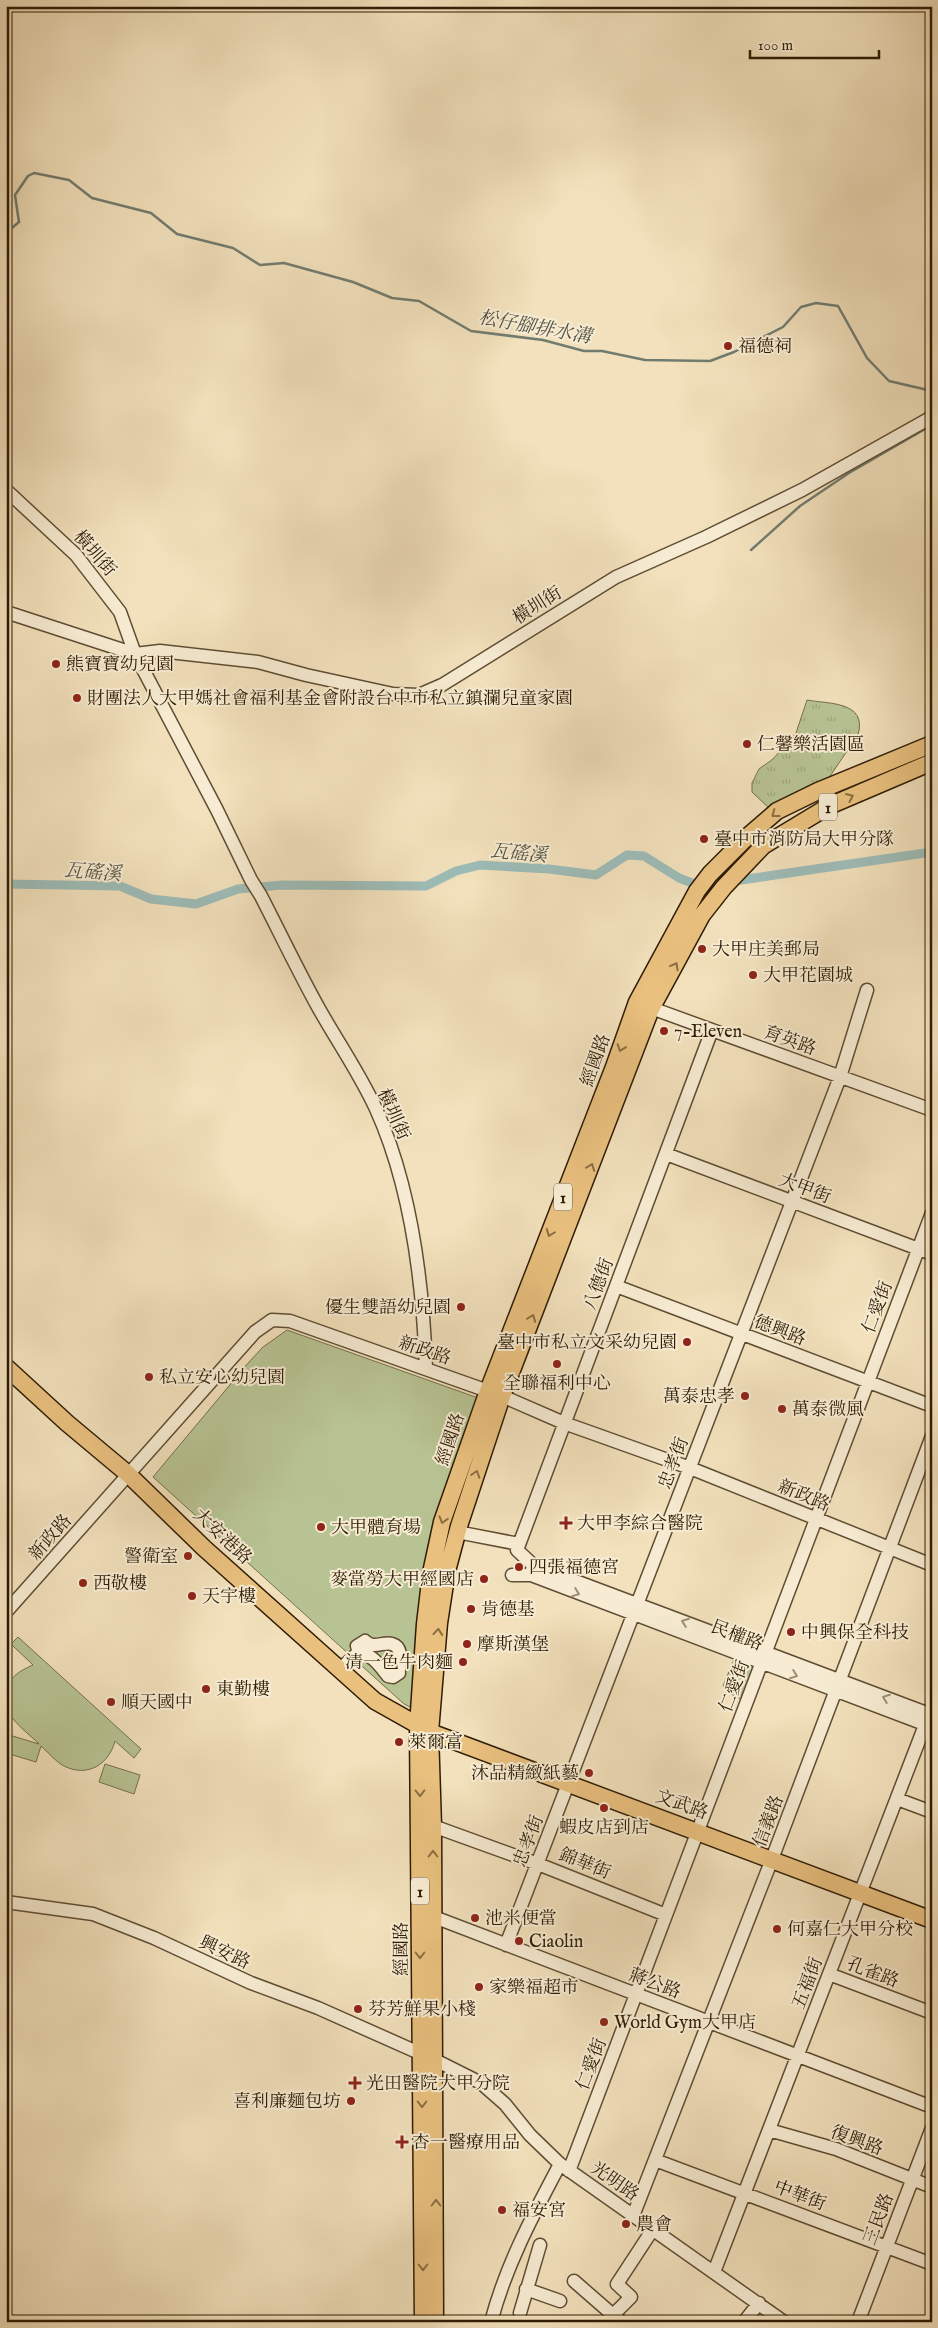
<svg xmlns="http://www.w3.org/2000/svg" width="938" height="2328" viewBox="0 0 938 2328" font-family="'IM FELL English','Noto Serif TC',serif">
  <style>
    .grass { fill: url(#grass-tufts); stroke: #73704c }
    .pitch { fill: #b8c393; stroke: #73704c }
    .lines { fill: none; stroke-linecap: round; stroke-linejoin: round }
    .stream { stroke: #717c70; stroke-width: 2.5 }
    .canal { stroke: #9dbcb8; stroke-width: 9 }
    .minor-casing { stroke: #5f4d33; stroke-width: 15 }
    .major-casing { stroke: #2e1c05; stroke-width: 19 }
    .minor { stroke: #f7ecd3; stroke-width: 12 }
    .major { stroke: #e9c07e; stroke-width: 16 }
    .oneway { stroke: #8c6e42 }
    .oneway2 { stroke: #9d8e76 }
    .poi-dot { fill: #8f2418; stroke: #f7ecd3; stroke-width: 2 }
    .labels { text-anchor: middle; stroke-width: 4; stroke-linejoin: round; paint-order: stroke }
    .shield { fill: #f7ecd3; stroke: #6a5a43; stroke-width: 1 }
    .shield-label { font-size: 16px; font-weight: bold; fill: #2e1c05 }
    .poi-label { font-size: 18px; fill: #2e1c05; stroke: #f7ecd3; text-anchor: start }
    .street-label { font-size: 18px; fill: #2e1c05; stroke: #f7ecd3 }
    .water-label { font-size: 19px; font-style: italic; fill: #555444; stroke: #f7ecd3 }
  </style>
  <defs>
    <pattern id="grass-tufts" width="24" height="20" patternUnits="userSpaceOnUse" patternTransform="scale(1.25)"><rect width="24" height="20" fill="#b8c393"/><path d="M3 7l-1-3M5 7V3M7 7l1-3M15 17l-1-3M17 17v-4M19 17l1-3" fill="none" stroke="#9ea77d"/></pattern>
  </defs>
  <rect width="100%" height="100%" fill="#f2e1bc"/>
  <filter id="stains"><feTurbulence type="fractalNoise" baseFrequency=".004" numOctaves="4"/><feColorMatrix values="0 0 0 0 .2 0 0 0 0 .09 0 0 0 0 .02 0 0 0 .5 -.17"/></filter>
  <radialGradient id="worn" r=".72"><stop offset=".6" stop-color="#630" stop-opacity="0"/><stop offset="1" stop-color="#630" stop-opacity=".3"/></radialGradient>
  <path class="grass" d="M807 700C828 704 868 701 858 735L826 782 770 809 752 792V783L759 769 773 759 796 733Z
    M735 1657 758 1667 745 1701 731 1694 723 1686Z"/>
  <path class="pitch" d="M287 1330 481 1399 443 1498 428 1545 419 1608 415 1706 410 1707 404 1704 153 1477 249 1362 263 1347Z
    M18 1637 141 1749 134 1758 115 1741C109 1764 88 1778 64 1766 56 1762 48 1752 41 1746L36 1762 6 1753V1734L39 1744C29 1734 16 1725 9 1713 6 1709 6 1704 6 1698 6 1679 17 1672 33 1665L11 1644Z
    M105 1764 140 1775 134 1794 99 1782Z"/>
  <g class="lines">
    <path class="stream" d="M6 233 19 222 15 195 28 176 34 173 69 180 92 198 151 213 177 234 233 248 260 265 284 263 353 282 392 298 419 301 471 331 543 340 584 351H602L645 360 710 361 734 352 783 327 801 307 816 303 838 306 867 358 889 381 932 391
      M751 550 800 506 849 473 932 425"/>
    <path class="canal" d="M6 884 120 886 151 899 196 904 238 889 282 885 426 886 456 871 480 865 549 869 596 875 627 855 644 856 679 878 700 886 932 852"/>
    <defs>
      <path id="minor" d="M6 490 76 555 120 612 135 654 217 810 251 880 261 896C280 933 298 971 318 1007 337 1041 360 1074 376 1109 411 1186 423 1285 426 1368
        M6 612 135 654 160 651 258 662 306 675 393 694 419 695 442 685 616 577 706 537 802 490 932 417
        M643 1005 932 1110
        M666 1154 932 1254
        M616 1286 932 1406
        M457 1532 519 1544
        M533 1565 932 1715
        M512 1575H531L533 1565 517 1550 712 1030
        M531 1575 932 1727
        M6 1612 255 1332 272 1320 290 1321 502 1396 564 1423 690 1468 932 1565
        M365 1641C374 1650 383 1641 392 1644 405 1648 398 1664 399 1673L393 1677 388 1676C381 1667 372 1654 359 1652L357 1646Z
        M340 1669 359 1652
        M897 1799 932 1812
        M433 1826 538 1864 666 1915
        M6 1902 93 1914 154 1938 251 1983 318 2008 435 2060 481 2083 505 2104 530 2135 560 2164 784 2322
        M427 1918 434 1917 932 2107
        M506 1945 840 1077 867 990
        M829 1974 932 2013
        M769 2130 836 2149 932 2187
        M655 2160 932 2264
        M569 2171 932 1213
        M633 2216 772 1859 932 1436
        M714 2272 932 1707
        M574 2281 621 2322
        M526 2289 560 2301
        M520 2313 540 2245
        M613 2315 631 2297 617 2284 653 2229
        M491 2322C506 2265 533 2215 560 2164
        M744 2322 759 2303
        M858 2322 932 2128"/>
      <path id="major" d="M6 1367 67 1423 128 1474 204 1548 375 1701 430 1732 932 1920
        M423 2322 418 1726 425 1624 431 1573 442 1522 488 1391 614 1067 637 1002 697 891 710 874 747 837 777 811 818 791 932 744
        M435 2322 433 1826 430 1732 439 1623 447 1571 459 1526 502 1396 651 1009 702 915 724 887 763 846 829 806 932 762"/>
    </defs>
    <use href="#minor" class="minor-casing"/>
    <use href="#major" class="major-casing"/>
    <use href="#minor" class="minor"/>
    <use href="#major" class="major"/>
  </g>
  <defs><path id="oneway-chevron" d="M-2-3.5L2.5 0L-2 3.5" fill="none" stroke-width="1.6" stroke-linecap="round" stroke-linejoin="round" transform="scale(1.25)"/></defs>
  <g class="oneway">
    <use href="#oneway-chevron" transform="translate(850 797) rotate(-23)"/>
    <use href="#oneway-chevron" transform="translate(775 814) rotate(143)"/>
    <use href="#oneway-chevron" transform="translate(675 966) rotate(-61)"/>
    <use href="#oneway-chevron" transform="translate(621 1048) rotate(109)"/>
    <use href="#oneway-chevron" transform="translate(591 1167) rotate(-69)"/>
    <use href="#oneway-chevron" transform="translate(550 1233) rotate(111)"/>
    <use href="#oneway-chevron" transform="translate(532 1318) rotate(-69)"/>
    <use href="#oneway-chevron" transform="translate(476 1474) rotate(-72)"/>
    <use href="#oneway-chevron" transform="translate(443 1520) rotate(106)"/>
    <use href="#oneway-chevron" transform="translate(438 1632) rotate(-85)"/>
    <use href="#oneway-chevron" transform="translate(420 1793) rotate(89)"/>
    <use href="#oneway-chevron" transform="translate(433 1854) rotate(-90)"/>
    <use href="#oneway-chevron" transform="translate(420 1955) rotate(90)"/>
    <use href="#oneway-chevron" transform="translate(422 2104) rotate(90)"/>
    <use href="#oneway-chevron" transform="translate(436 2203) rotate(-90)"/>
    <use href="#oneway-chevron" transform="translate(423 2267) rotate(90)"/>
  </g>
  <g class="oneway2">
    <use href="#oneway-chevron" transform="translate(576 1593) rotate(21)"/>
    <use href="#oneway-chevron" transform="translate(685 1622) rotate(-159)"/>
    <use href="#oneway-chevron" transform="translate(794 1675) rotate(21)"/>
    <use href="#oneway-chevron" transform="translate(886 1698) rotate(-159)"/>
  </g>
  <g class="poi-dot">
    <circle cx="728" cy="346" r="5"/>
    <circle cx="56" cy="664" r="5"/>
    <circle cx="77" cy="698" r="5"/>
    <circle cx="747" cy="744" r="5"/>
    <circle cx="704" cy="839" r="5"/>
    <circle cx="702" cy="949" r="5"/>
    <circle cx="753" cy="975" r="5"/>
    <circle cx="664" cy="1031" r="5"/>
    <circle cx="461" cy="1307" r="5"/>
    <circle cx="687" cy="1342" r="5"/>
    <circle cx="557" cy="1364" r="5"/>
    <circle cx="149" cy="1377" r="5"/>
    <circle cx="745" cy="1396" r="5"/>
    <circle cx="782" cy="1409" r="5"/>
    <path d="M563.5 1515.5h5v5h5v5h-5v5h-5v-5h-5v-5h5z"/>
    <circle cx="321" cy="1527" r="5"/>
    <circle cx="188" cy="1556" r="5"/>
    <circle cx="519" cy="1567" r="5"/>
    <circle cx="484" cy="1579" r="5"/>
    <circle cx="83" cy="1583" r="5"/>
    <circle cx="192" cy="1596" r="5"/>
    <circle cx="471" cy="1609" r="5"/>
    <circle cx="791" cy="1632" r="5"/>
    <circle cx="467" cy="1644" r="5"/>
    <circle cx="463" cy="1662" r="5"/>
    <circle cx="206" cy="1689" r="5"/>
    <circle cx="111" cy="1702" r="5"/>
    <circle cx="399" cy="1742" r="5"/>
    <circle cx="589" cy="1773" r="5"/>
    <circle cx="604" cy="1808" r="5"/>
    <circle cx="475" cy="1918" r="5"/>
    <circle cx="777" cy="1929" r="5"/>
    <circle cx="519" cy="1941" r="5"/>
    <circle cx="479" cy="1987" r="5"/>
    <circle cx="358" cy="2009" r="5"/>
    <circle cx="604" cy="2022" r="5"/>
    <path d="M352.5 2075.5h5v5h5v5h-5v5h-5v-5h-5v-5h5z"/>
    <circle cx="351" cy="2101" r="5"/>
    <path d="M399.5 2134.5h5v5h5v5h-5v5h-5v-5h-5v-5h5z"/>
    <circle cx="502" cy="2210" r="5"/>
    <circle cx="626" cy="2224" r="5"/>
  </g>
  <g class="labels">
    <g class="shield">
      <rect x="819" y="793.5" width="18" height="27" rx="4"/>
      <rect x="554" y="1183.5" width="18" height="27" rx="4"/>
      <rect x="411" y="1877.5" width="18" height="27" rx="4"/>
    </g>
    <g class="shield-label">
      <text x="828" y="813">1</text>
      <text x="563" y="1203">1</text>
      <text x="420" y="1897">1</text>
    </g>
    <g class="poi-label">
      <text x="738" y="352">福德祠</text>
      <text x="66" y="670">熊寶寶幼兒園</text>
      <text x="87" y="704">財團法人大甲媽社會福利基金會附設台中市私立鎮瀾兒童家園</text>
      <text x="757" y="750">仁馨樂活園區</text>
      <text x="714" y="845">臺中市消防局大甲分隊</text>
      <text x="712" y="955">大甲庄美郵局</text>
      <text x="763" y="981">大甲花園城</text>
      <text x="674" y="1037">7-Eleven</text>
      <text x="451" y="1313" text-anchor="end">優生雙語幼兒園</text>
      <text x="677" y="1348" text-anchor="end">臺中市私立文采幼兒園</text>
      <text x="159" y="1383">私立安心幼兒園</text>
      <text x="557" y="1389" text-anchor="middle">全聯福利中心</text>
      <text x="735" y="1402" text-anchor="end">萬泰忠孝</text>
      <text x="792" y="1415">萬泰微風</text>
      <text x="577" y="1529">大甲李綜合醫院</text>
      <text x="331" y="1533">大甲體育場</text>
      <text x="178" y="1562" text-anchor="end">警衛室</text>
      <text x="529" y="1573">四張福德宮</text>
      <text x="474" y="1585" text-anchor="end">麥當勞大甲經國店</text>
      <text x="93" y="1589">西敬樓</text>
      <text x="202" y="1602">天宇樓</text>
      <text x="481" y="1615">肯德基</text>
      <text x="801" y="1638">中興保全科技</text>
      <text x="477" y="1650">摩斯漢堡</text>
      <text x="453" y="1668" text-anchor="end">清一色牛肉麵</text>
      <text x="216" y="1695">東勤樓</text>
      <text x="121" y="1708">順天國中</text>
      <text x="409" y="1748">萊爾富</text>
      <text x="579" y="1779" text-anchor="end">沐品精緻紙藝</text>
      <text x="604" y="1833" text-anchor="middle">蝦皮店到店</text>
      <text x="485" y="1924">池米便當</text>
      <text x="787" y="1935">何嘉仁大甲分校</text>
      <text x="529" y="1947">Ciaolin</text>
      <text x="489" y="1993">家樂福超市</text>
      <text x="368" y="2015">芬芳鮮果小棧</text>
      <text x="614" y="2028">World Gym大甲店</text>
      <text x="366" y="2089">光田醫院大甲分院</text>
      <text x="341" y="2107" text-anchor="end">喜利廉麵包坊</text>
      <text x="412" y="2148">杏一醫療用品</text>
      <text x="512" y="2216">福安宮</text>
      <text x="636" y="2230">農會</text>
    </g>
    <g class="street-label">
      <text transform="translate(95 553) rotate(49)" y="6">橫圳街</text>
      <text transform="translate(537 605) rotate(-32)" y="6">橫圳街</text>
      <text transform="translate(790 1040) rotate(20)" y="6">育英路</text>
      <text transform="translate(595 1060) rotate(-70)" y="6">經國路</text>
      <text transform="translate(394 1114) rotate(66)" y="6">橫圳街</text>
      <text transform="translate(805 1188) rotate(21)" y="6">大甲街</text>
      <text transform="translate(598 1284) rotate(-69)" y="6">八德街</text>
      <text transform="translate(877 1307) rotate(-69)" y="6">仁愛街</text>
      <text transform="translate(780 1330) rotate(21)" y="6">德興路</text>
      <text transform="translate(425 1350) rotate(19)" y="6">新政路</text>
      <text transform="translate(450 1439) rotate(-71)" y="6">經國路</text>
      <text transform="translate(673 1463) rotate(-69)" y="6">忠孝街</text>
      <text transform="translate(804 1495) rotate(22)" y="6">新政路</text>
      <text transform="translate(223 1536) rotate(43)" y="6">大安港路</text>
      <text transform="translate(50 1537) rotate(-49)" y="6">新政路</text>
      <text transform="translate(737 1635) rotate(21)" y="6">民權路</text>
      <text transform="translate(734 1686) rotate(-69)" y="6">仁愛街</text>
      <text transform="translate(682 1804) rotate(20)" y="6">文武路</text>
      <text transform="translate(768 1821) rotate(-69)" y="6">信義路</text>
      <text transform="translate(528 1841) rotate(-69)" y="6">忠孝街</text>
      <text transform="translate(585 1863) rotate(22)" y="6">錦華街</text>
      <text transform="translate(401 1949) rotate(-90)" y="6">經國路</text>
      <text transform="translate(225 1952) rotate(25)" y="6">興安路</text>
      <text transform="translate(873 1972) rotate(21)" y="6">孔雀路</text>
      <text transform="translate(655 1983) rotate(21)" y="6">蔣公路</text>
      <text transform="translate(807 1983) rotate(-69)" y="6">五福街</text>
      <text transform="translate(591 2064) rotate(-69)" y="6">仁愛街</text>
      <text transform="translate(857 2140) rotate(20)" y="6">復興路</text>
      <text transform="translate(615 2181) rotate(35)" y="6">光明路</text>
      <text transform="translate(800 2195) rotate(21)" y="6">中華街</text>
      <text transform="translate(878 2219) rotate(-69)" y="6">三民路</text>
    </g>
    <g class="water-label">
      <text transform="translate(535 326) rotate(10)" y="7">松仔腳排水溝</text>
      <text transform="translate(519 852) rotate(5)" y="7">瓦磘溪</text>
      <text transform="translate(93 871) rotate(4)" y="7">瓦磘溪</text>
    </g>
  </g>
  <rect width="938" height="2328" fill="none" stroke="#f2e1bc" stroke-width="25"/>
  <rect x="8" y="8" width="923" height="2313" fill="none" stroke="#2e1c05" stroke-width="2.5"/>
  <rect x="12" y="12" width="913" height="2303" fill="none" stroke="#2e1c05"/>
  <path d="M750 50v8h129v-8" fill="none" stroke="#2e1c05" stroke-width="2.5"/>
  <text x="758" y="50" font-size="15" fill="#2e1c05" stroke="#f7ecd3" stroke-width="4" paint-order="stroke">100 m</text>
  <rect width="100%" height="100%" filter="url(#stains)"/>
  <rect width="100%" height="100%" fill="url(#worn)"/>
</svg>
